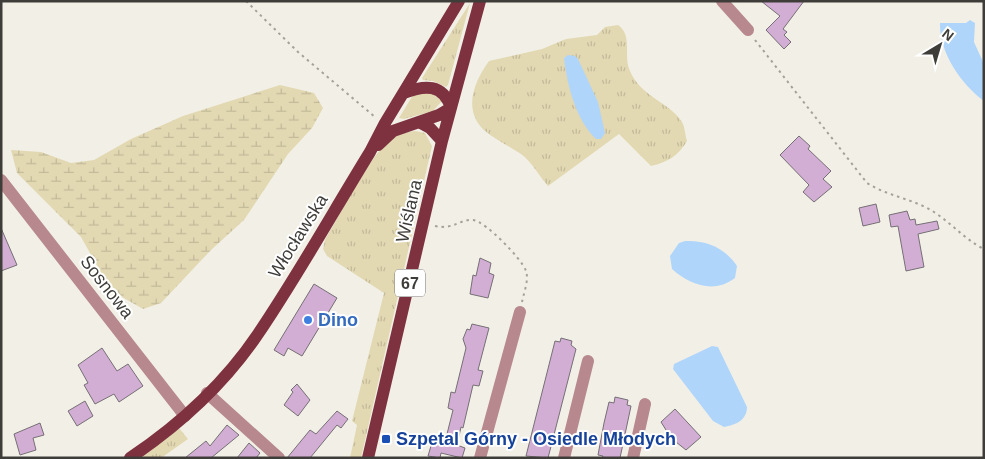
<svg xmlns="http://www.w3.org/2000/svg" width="985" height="459" viewBox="0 0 985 459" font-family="Arial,sans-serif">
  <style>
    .grass { fill: url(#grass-tufts) }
    .wetland { fill: url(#wetland-marsh) }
    .water { fill: #b0d5fb }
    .building { fill: #d3aed4; stroke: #756f75 }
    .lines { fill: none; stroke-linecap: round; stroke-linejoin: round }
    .path { stroke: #a3a19a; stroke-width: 2; stroke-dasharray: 2.5 4; stroke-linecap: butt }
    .minor { stroke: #b7898e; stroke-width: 12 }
    .major { stroke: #7e3240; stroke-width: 12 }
    .shop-dot { fill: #3f7fe0; stroke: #fff; stroke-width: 2 }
    .transit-dot { fill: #1a4fb4; stroke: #fff; stroke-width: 2 }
    .labels { text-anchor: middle; stroke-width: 4; stroke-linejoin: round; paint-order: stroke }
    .shield { fill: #fff; stroke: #787774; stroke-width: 1 }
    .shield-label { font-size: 16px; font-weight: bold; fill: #3e3d39 }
    .street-label { font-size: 18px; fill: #3e3d39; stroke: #fff }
    .shop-label { font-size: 18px; font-weight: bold; fill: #366cbe; stroke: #fff; text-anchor: start }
    .transit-label { font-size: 18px; font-weight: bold; fill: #164399; stroke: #fff; text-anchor: start }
  </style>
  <defs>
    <pattern id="grass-tufts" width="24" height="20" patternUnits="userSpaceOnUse" patternTransform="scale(1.25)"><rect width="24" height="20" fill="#e2d8b2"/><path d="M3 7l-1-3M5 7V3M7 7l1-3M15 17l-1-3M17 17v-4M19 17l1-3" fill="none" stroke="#c3ba9a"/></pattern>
    <pattern id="wetland-marsh" width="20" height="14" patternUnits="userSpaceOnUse" patternTransform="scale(1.25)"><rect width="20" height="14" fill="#e2d8b2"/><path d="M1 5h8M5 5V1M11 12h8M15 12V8" fill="none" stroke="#c3ba9a"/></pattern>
  </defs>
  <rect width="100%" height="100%" fill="#f2f0e6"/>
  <path class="grass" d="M470 3 448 85 446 87 433 81 423 80 422 78Z
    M618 25C633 35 623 56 630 71 641 97 668 101 682 122 685 127 685 135 687 141 678 156 668 162 651 166L619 134 548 186C539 176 532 162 521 154 509 146 496 140 485 131 462 110 474 82 489 61L542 49 566 39 597 35 605 27Z
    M430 92 442 101 433 111 404 119 399 118 413 95Z
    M415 131 425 133 432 146 361 458H350L357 425 352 421 384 293 327 256 323 249 325 240C339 216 370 155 390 140 398 134 405 132 415 131Z
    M179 428 188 439 161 458H140Z"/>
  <path class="wetland" d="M280 85 314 93 323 108 312 128 288 154 244 220 211 250 161 303 143 309 122 297 104 278 81 237 17 173 11 150 41 152 71 163 94 160 131 139 183 116Z"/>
  <path class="water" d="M970 20 975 23 974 42 984 64V101C961 84 939 52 940 23H966Z
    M568 55 575 56 578 59 598 102 605 133 601 139H596C576 120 567 85 564 58Z
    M685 241C707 240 725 248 737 266L735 278C714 294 690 285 672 269L670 256 679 243Z
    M712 346 718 347 747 407C747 420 736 425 724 427L713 421 673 369 674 364Z"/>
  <path class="building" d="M761 1H804L783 29 787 32 784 35 791 42 784 49 766 30 780 16Z
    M799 136 810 146 808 149 831 171 823 179 832 187 814 202 803 192 809 185 780 155Z
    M876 204 880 222 863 226 859 208Z
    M907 211 910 220 915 219 916 225 937 221 939 229 918 234 924 267 906 271 898 226 891 227 889 215Z
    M1 228 17 265 1 271Z
    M480 258 491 263 489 273 494 275 488 298 470 294 473 275 476 276Z
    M314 284 337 298 302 356 288 348 284 356 274 350Z
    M472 324 489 328 478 370 483 371 479 386 473 385 463 428 461 427 457 445 465 448 462 458 441 453 440 458 428 456 433 439 445 442 453 410 448 408 451 392 455 393 466 348 463 339 467 329 470 330Z
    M561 338 572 341 571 345 576 349 548 458 526 456 555 341 560 342Z
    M102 348 117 371 128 364 143 386 119 402 114 394 95 404 84 385 88 383 78 365Z
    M297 384 310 400 298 416 284 405 293 392 291 390Z
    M615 397 628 400 627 405 631 406 620 458H602L603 456 598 455 604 423 609 402 614 403Z
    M85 401 93 416 77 426 68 411Z
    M675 409 701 437 686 450 671 438 661 422Z
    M337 411 348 419 341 428 337 425 310 458H287L310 430 316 434Z
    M40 423 44 435 33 438 36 450 20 455 14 434Z
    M227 425 239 435 211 458H185L206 441 210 446Z
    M249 443 260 453 256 458H237Z"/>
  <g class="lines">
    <path class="path" d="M246 1 298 52 375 117
      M755 40 867 183C889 197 916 199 937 214 954 226 966 240 984 249
      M435 226C454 230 459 219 473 220 485 221 522 259 526 271 529 280 524 292 522 302"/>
    <path class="minor" d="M722 1 748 30
      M1 180 185 416
      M207 393 279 458
      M480 458 520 312
      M564 458 588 361
      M633 458 645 404"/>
    <path class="major" d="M404 93C424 85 443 83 451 108
      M419 122 430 128 442 141
      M378 145 393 131 439 115 451 108
      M130 458C179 425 225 383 258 334 298 275 333 212 370 152L385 123 459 1
      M368 458 442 141 480 1"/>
  </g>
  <circle class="shop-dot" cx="308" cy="320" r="5"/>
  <rect class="transit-dot" x="381" y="434" width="10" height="10" rx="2.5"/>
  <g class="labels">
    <rect class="shield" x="395" y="269.5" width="30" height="27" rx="4"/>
    <g class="shield-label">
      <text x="410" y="289">67</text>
    </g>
    <g class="street-label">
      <text transform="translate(409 211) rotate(-77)" y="6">Wiślana</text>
      <text transform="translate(298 236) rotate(-58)" y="6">Włocławska</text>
      <text transform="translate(107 287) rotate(52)" y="6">Sosnowa</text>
    </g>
    <g class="shop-label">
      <text x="318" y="326">Dino</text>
    </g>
    <g class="transit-label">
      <text x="396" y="445">Szpetal Górny - Osiedle Młodych</text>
    </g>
  </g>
  <rect width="985" height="459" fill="none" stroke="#3e3d39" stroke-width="5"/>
  <g transform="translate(940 45) rotate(38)" stroke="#ffffff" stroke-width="4" paint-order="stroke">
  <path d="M0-4L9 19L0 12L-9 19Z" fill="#3e3d39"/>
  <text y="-8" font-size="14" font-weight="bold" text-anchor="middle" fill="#3e3d39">N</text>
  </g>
</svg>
